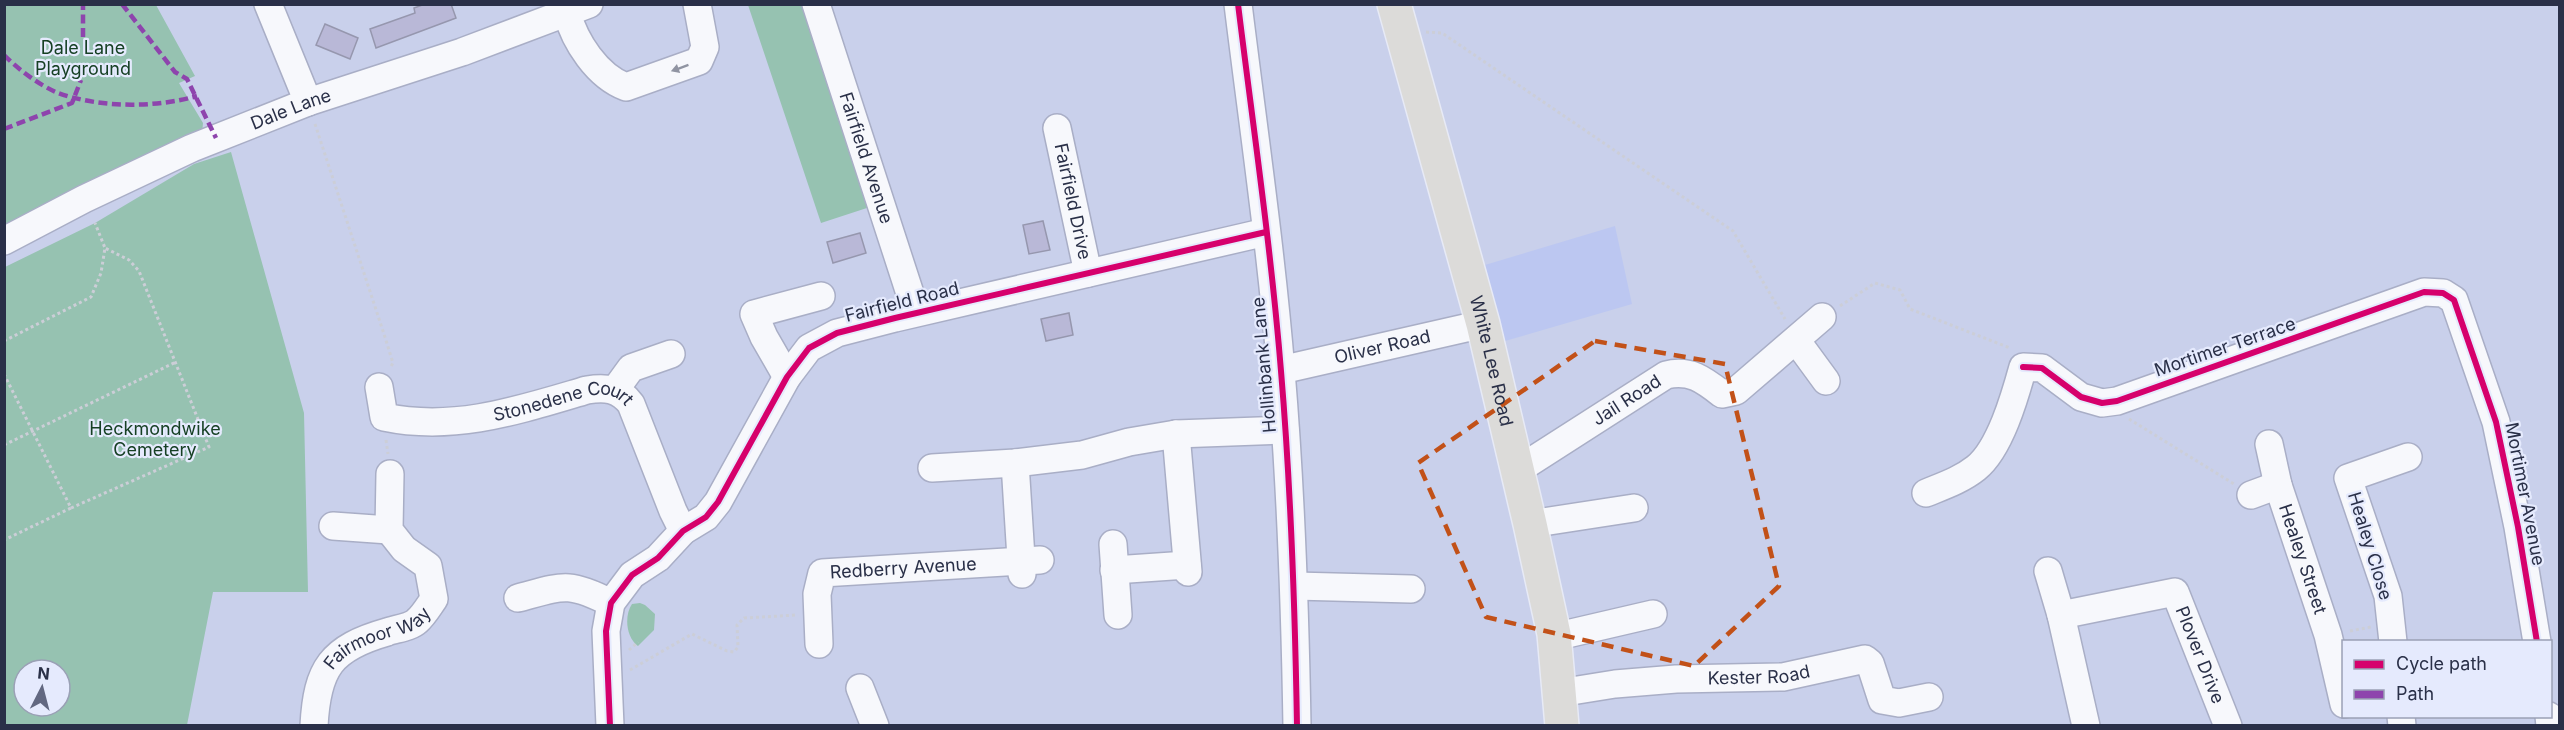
<svg xmlns="http://www.w3.org/2000/svg" width="2564" height="730" viewBox="0 0 2564 730" font-family="Inter,sans-serif">
  <style>
    .built { fill: #bcc7f1 }
    .green { fill: #96c2b1; fill-rule: evenodd }
    .building { fill: #b9b8d7; stroke: #9697ae; stroke-width: 1.5 }
    .lines { fill: none; stroke-linecap: round; stroke-linejoin: round }
    .minor-casing { stroke: #a9aec6; stroke-width: 30 }
    .major-casing { stroke: #e7eaf6; stroke-width: 36 }
    .path { stroke: #ccced7; stroke-width: 3; stroke-dasharray: 3 3; stroke-linecap: butt }
    .minor { stroke: #f7f8fc; stroke-width: 27 }
    .major { stroke: #dcdbd9; stroke-width: 33 }
    .quiet { stroke: #8e44ad; stroke-width: 4.5; stroke-dasharray: 9 4.5; stroke-linecap: butt }
    .cycleway-casing { stroke: #e5eafd; stroke-width: 10 }
    .cycleway { stroke: #d6006c; stroke-width: 6 }
    .oneway { fill: #9094a2 }
    .marked { fill: none; stroke: #c25118; stroke-width: 4.5; stroke-dasharray: 12 8; stroke-linejoin: round }
    .labels { text-anchor: middle; stroke-width: 4.5; stroke-linejoin: round; paint-order: stroke }
    .park-label { font-size: 18px; fill: #164024; stroke: #e5eafd }
    .street-label { font-size: 18px; fill: #2a3048; stroke: #e5eafd }
  </style>
  <rect width="100%" height="100%" fill="#c9d0eb"/>
  <path class="built" d="M1615 226 1632 304 1505 341 1485 265Z"/>
  <path class="green" d="M5 5H156L195 76 179 83 203 123 202 134 5 232Z
    M748 5H810L873 206 821 223Z
    M231 152 304 413 308 592H213L187 725H5V267L95 223 194 164ZM24 670H60V706H24Z
    M640 603 645 605 655 614 654 630 638 646C626 637 624 616 632 604Z"/>
  <path class="building" d="M425 4H451L456 18 376 48 370 29 415 13 414 8Z
    M325 24 358 38 350 59 316 45Z
    M1043 221 1050 250 1029 254 1023 225Z
    M860 233 866 253 833 263 827 242Z
    M1069 313 1073 335 1046 341 1041 319Z"/>
  <g class="lines">
    <defs>
      <g id="minor">
        <path d="M268 4 308 102"/>
        <path id="s1" d="M816 4 916 312"/>
        <path d="M1238 4C1253 126 1271 248 1281 371 1291 489 1295 607 1297 726"/>
        <path d="M567 13C575 42 597 76 626 87L699 61 705 47 697 4"/>
        <path id="s2" d="M1057 128 1088 273"/>
        <path id="s3" d="M4 241 84 199 192 148 308 102 462 52 589 4"/>
        <path d="M1796 340 1826 381"/>
        <path id="s4" d="M1281 370 1483 324"/>
        <path d="M787 377 764 337 754 314 821 296"/>
        <path id="s5" d="M379 387 384 417C455 432 519 410 587 390 605 387 619 388 631 404L673 511 683 531"/>
        <path d="M615 390 631 368 671 354"/>
        <path d="M1176 434 1188 572"/>
        <path id="s6" d="M2269 444 2278 485 2328 635 2344 704"/>
        <path d="M1015 463 1022 574"/>
        <path d="M932 468 1015 463 1082 455 1129 442 1176 434 1285 430"/>
        <path id="s7" d="M1518 470 1666 375C1690 369 1704 380 1722 394L1736 391 1822 317"/>
        <path d="M1926 493C1943 486 1961 480 1976 468 2000 449 2015 396 2023 367L2042 368 2081 397 2102 403 2117 401 2424 292 2443 293 2454 300 2496 422 2518 527 2537 642"/>
        <path d="M2251 495 2278 485"/>
        <path d="M1530 524 1634 508"/>
        <path d="M333 526 389 530"/>
        <path d="M1113 544 1118 615"/>
        <path d="M1114 570 1187 565"/>
        <path d="M2048 571 2061 615 2086 726"/>
        <path d="M1295 586 1411 589"/>
        <path d="M518 598C563 586 568 581 611 603"/>
        <path id="s8" d="M2061 615 2175 592 2228 726"/>
        <path d="M1554 637 1653 614"/>
        <path d="M2393 642 2388 596 2348 478 2408 457"/>
        <path id="s9" d="M819 644 817 594 822 573 1040 560"/>
        <path d="M860 688 875 726"/>
        <path id="s10" d="M1559 693 1615 684 1676 679 1783 677 1865 659 1870 663 1882 700 1899 703 1929 697"/>
        <path d="M2401 716 2402 726"/>
        <path d="M2549 716 2550 726"/>
        <path id="s11" d="M314 726C317 668 331 648 387 632 395 629 411 627 417 621 424 615 429 606 434 599L428 566 404 549 389 530 390 474"/>
        <path d="M610 726 606 631 611 603 632 575 658 558 683 531 706 517 718 502 787 377 809 348 837 333 895 318 1266 232"/>
      </g>
      <g id="major">
        <path id="s12" d="M1394 4 1483 324 1530 524 1554 634 1562 726"/>
      </g>
    </defs>
    <use href="#minor" class="minor-casing"/>
    <use href="#major" class="major-casing"/>
    <path class="path" d="M1426 32 1442 33 1733 231 1785 319
      M315 124 384 334 393 363 390 368
      M1840 306 1875 283 1900 290 1910 309 2010 348
      M4 341 91 297 101 273 105 248 95 223
      M4 374 71 508 4 540
      M2129 419 2234 484
      M386 440 388 454
      M4 445 176 362
      M71 508 209 447 139 271 129 260 105 248
      M2350 631 2371 627
      M629 650 638 642
      M630 670 692 634 727 651 734 652 738 647 737 625 744 618 797 615"/>
    <use href="#minor" class="minor"/>
    <use href="#major" class="major"/>
    <path class="quiet" d="M122 4 175 72 187 79 216 138
      M83 37V4
      M4 55C19 70 39 85 58 93 100 108 155 108 197 96
      M4 129 72 103 81 80"/>
    <defs>
      <path id="cycleway" d="M1238 4C1253 126 1271 248 1281 371 1291 489 1295 607 1297 726
        M2023 367 2042 368 2081 397 2102 403 2117 401 2424 292 2443 293 2454 300 2496 422 2518 527 2537 642
        M610 726 606 631 611 603 632 575 658 558 683 531 706 517 718 502 787 377 809 348 837 333 895 318 1266 232"/>
    </defs>
    <use href="#cycleway" class="cycleway-casing"/>
    <use href="#cycleway" class="cycleway"/>
  </g>
  <defs><path id="oneway-solid" d="M-6-.8H1V-3.2L6.5 0L1 3.2V.8H-6Z" transform="scale(1.5)"/></defs>
  <use class="oneway" href="#oneway-solid" transform="translate(680 68) rotate(160)"/>
  <path class="marked" d="M1595 341 1725 364 1779 586 1694 666 1486 617 1418 463Z"/>
  <g class="labels">
    <g class="park-label">
      <text x="83" y="54">Dale Lane<tspan x="83" dy="21">Playground</tspan></text>
      <text x="155" y="435">Heckmondwike<tspan x="155" dy="21">Cemetery</tspan></text>
    </g>
    <g class="street-label">
      <text dy="6" stroke="none"><textPath href="#s3" startOffset="316">Dale Lane</textPath></text>
      <text dy="6" stroke="none"><textPath href="#s1" startOffset="162">Fairfield Avenue</textPath></text>
      <text dy="6" stroke="none"><textPath href="#s2" startOffset="75">Fairfield Drive</textPath></text>
      <text transform="translate(902 302) rotate(-14)" y="6">Fairfield Road</text>
      <text dy="6" stroke="none"><textPath href="#s4" startOffset="104">Oliver Road</textPath></text>
      <text transform="translate(2225 347) rotate(-19)" y="6">Mortimer Terrace</text>
      <text dy="6" stroke="none"><textPath href="#s12" startOffset="370">White Lee Road</textPath></text>
      <text transform="translate(1264 365) rotate(-95)" y="6">Hollinbank Lane</text>
      <text dy="6" stroke="none"><textPath href="#s7" startOffset="129">Jail Road</textPath></text>
      <text dy="6" stroke="none"><textPath href="#s5" startOffset="213">Stonedene Court</textPath></text>
      <text transform="translate(2525 494) rotate(79)" y="6">Mortimer Avenue</text>
      <text transform="translate(2370 546) rotate(73)" y="6">Healey Close</text>
      <text dy="6" stroke="none"><textPath href="#s6" startOffset="120">Healey Street</textPath></text>
      <text dy="6" stroke="none"><textPath href="#s9" startOffset="153">Redberry Avenue</textPath></text>
      <text dy="6" stroke="none"><textPath href="#s11" startOffset="120">Fairmoor Way</textPath></text>
      <text dy="6" stroke="none"><textPath href="#s8" startOffset="184">Plover Drive</textPath></text>
      <text dy="6" stroke="none"><textPath href="#s10" startOffset="201">Kester Road</textPath></text>
    </g>
  </g>
  <rect width="2564" height="730" fill="none" stroke="#2a3048" stroke-width="12"/>
  <rect x="2342" y="640" width="210" height="78" fill="#e5eafd" stroke="#9aa0b5" stroke-width="1.5"/>
  <rect x="2354" y="660" width="30" height="9" fill="#d6006c" stroke="#9aa0b5" stroke-width="1.5"/>
  <text x="2396" y="670" font-size="18" fill="#2a3048">Cycle path</text>
  <rect x="2354" y="690" width="30" height="9" fill="#8e44ad" stroke="#9aa0b5" stroke-width="1.5"/>
  <text x="2396" y="700" font-size="18" fill="#2a3048">Path</text>
  <g transform="translate(42 688) rotate(6)"><circle r="28" fill="#e5eafd" stroke="#9aa0b5" stroke-width="1.5"/>
  <path d="M0-4.5L10 22L0 15L-10 22Z" fill="#626881"/>
  <text y="-9" font-size="16" font-weight="bold" text-anchor="middle" fill="#2a3048">N</text>
  </g>
</svg>
